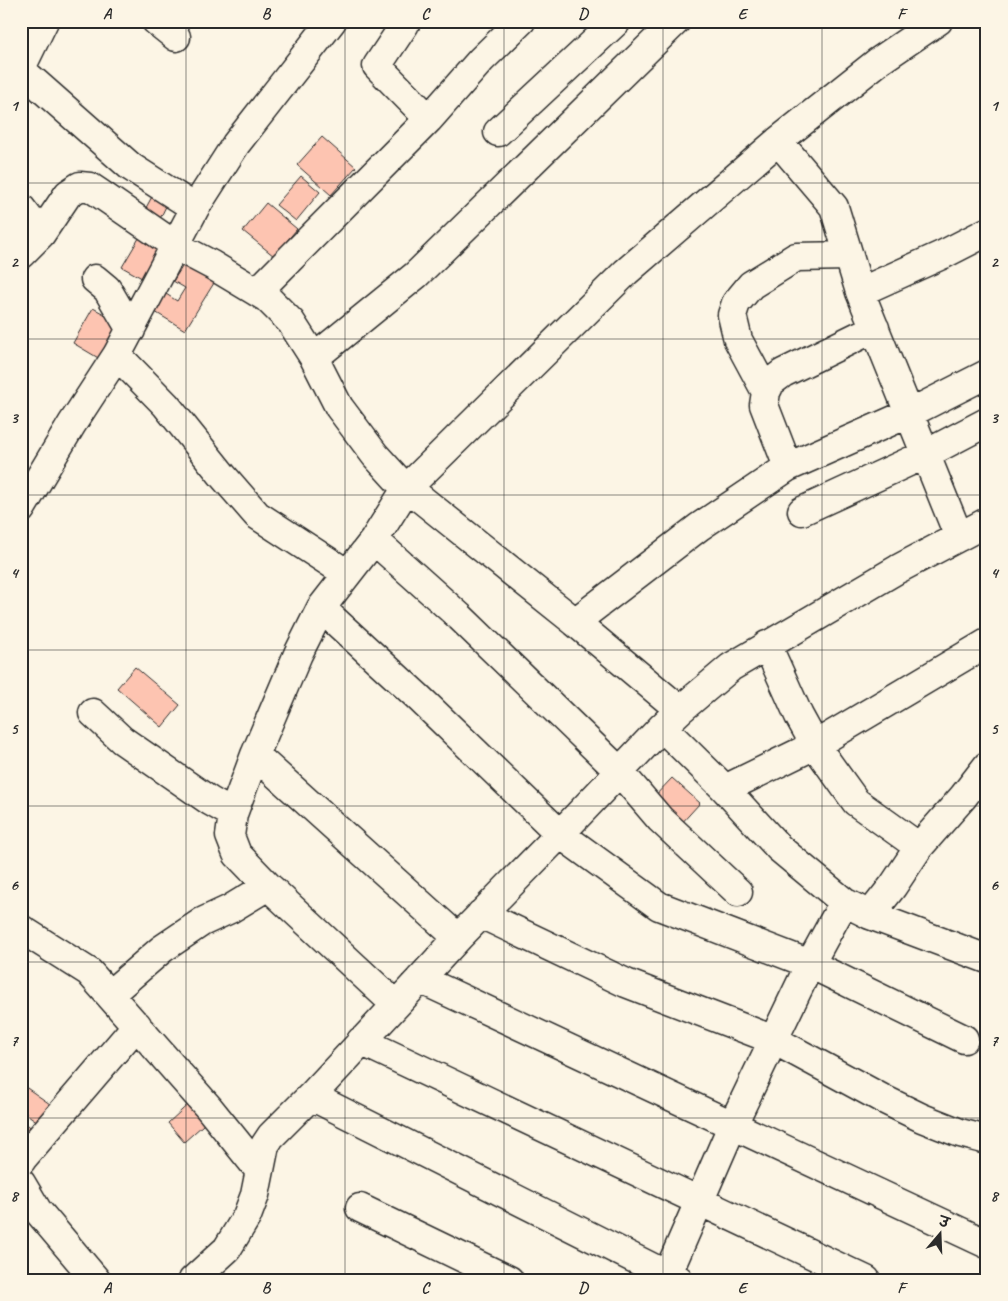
<svg xmlns="http://www.w3.org/2000/svg" width="1008" height="1301" viewBox="0 0 1008 1301" font-family="Caveat,'Playpen Sans Deva',sans-serif">
  <style>
    .building { fill: #fdc4b1; stroke: #2b2b2b }
    .lines { fill: none; stroke-linecap: round; stroke-linejoin: round }
    .minor-casing { stroke: #2b2b2b; stroke-width: 31 }
    .minor { stroke: #fcf5e5; stroke-width: 28 }
    .grid { fill: none; stroke: #2b2b2b; stroke-width: 1; stroke-opacity: 0.55 }
    .neatline { fill: none; stroke: #2b2b2b; stroke-width: 2 }
    .grid-label { font-size: 16px; text-anchor: middle; font-weight: bold; fill: #2b2b2b }
  </style>
  <rect width="100%" height="100%" fill="#fcf5e5"/>
  <filter id="ink" filterUnits="userSpaceOnUse"><feTurbulence type="fractalNoise" baseFrequency=".02" numOctaves="2"/><feDisplacementMap in="SourceGraphic" scale="10" xChannelSelector="R" yChannelSelector="G"/><feConvolveMatrix kernelMatrix="1 2 1 2 8 2 1 2 1" color-interpolation-filters="sRGB"/></filter>
  <g filter="url(#ink)">
    <path class="building" d="M322 137 356 167 331 195 297 165Z
      M301 176 320 192 296 221 276 205Z
      M155 191 170 198 157 225 141 217Z
      M266 203 297 229 274 256 243 231Z
      M142 233 169 248 149 282 122 267Z
      M184 264 214 283 185 330 155 312 166 294 177 301 185 288 173 281Z
      M93 308 121 323 100 359 73 343Z
      M135 667 180 705 162 727 117 688Z
      M672 778 700 803 679 826 651 800Z
      M21 1084 50 1104 38 1122 21 1110Z
      M195 1098 212 1117 184 1142 168 1123Z
      M21 1120 33 1129 21 1141Z"/>
    <g class="lines">
      <defs>
        <path id="minor" d="M156 21 176 37
          M404 21 405 24 377 66 429 119
          M938 21 879 61 778 141 626 272 406 489 374 540 321 608 298 654 255 755 233 814 230 836 237 854 268 886 396 1005 458 938 560 834 662 727 680 710 731 667 898 569 987 522
          M21 68 44 21
          M21 70 131 167 195 208
          M498 132 617 21
          M778 141 834 207 860 292 959 537
          M21 208 41 234
          M21 254 41 234 68 194 80 186 90 187 99 193 176 246 212 265 267 298 291 322 314 358 339 407 375 455 406 489 415 494 575 622 680 710
          M95 279 107 289 131 330
          M257 292 429 119 481 60 521 21
          M860 292 944 254 987 232
          M117 355 166 405 223 476 257 515 346 573
          M314 358 416 275 676 21
          M766 392 738 340 732 315 736 303 751 285 796 257 849 256
          M788 467 764 405 766 392 771 382 783 373 875 328
          M21 509 72 424 117 355 195 208 236 144 332 21
          M802 511 926 454 987 422
          M374 540 460 617 619 771 660 819 738 892
          M321 608 417 696 560 834 659 906 810 964 964 1039
          M575 622 699 527 788 467 910 413 987 374
          M767 645 799 716 815 745 856 802 919 847
          M93 713 122 740 210 801 233 814
          M662 727 725 789 779 848 844 902 870 915 987 959
          M255 755 458 938
          M725 789 815 745 987 643
          M481 914 626 983 774 1040 885 1100 922 1118 960 1133 987 1140
          M870 915 893 886 919 847 963 797 987 766
          M21 929 89 972 209 1108 259 1170
          M420 979 987 1244
          M110 994 162 949 202 922 230 909 268 886
          M361 1041 866 1280
          M311 1096 667 1275 679 1280
          M21 1161 23 1158 137 1025
          M21 1183 37 1210 96 1280
          M360 1208 509 1280
          M193 1280 227 1249 247 1216 255 1195 265 1145 271 1136 311 1096 396 1005
          M665 1280 733 1124 810 964 844 902"/>
      </defs>
      <use href="#minor" class="minor-casing"/>
      <use href="#minor" class="minor"/>
    </g>
  </g>
  <path class="grid" d="M186 21V1280M345 21V1280M504 21V1280M663 21V1280M822 21V1280M21 183H987M21 339H987M21 495H987M21 650H987M21 806H987M21 962H987M21 1118H987"/>
  <rect width="1008" height="1301" fill="none" stroke="#fcf5e5" stroke-width="55"/>
  <g transform="translate(940 1234) rotate(19)" stroke="#fcf5e5" stroke-width="4" paint-order="stroke">
  <path d="M0-4L9 19L0 12L-9 19Z" fill="#2b2b2b"/>
  <text y="-8" font-size="14" font-weight="bold" text-anchor="middle" fill="#2b2b2b">उ</text>
  </g>
  <rect x="28" y="28" width="952" height="1246" class="neatline"/>
  <g class="grid-label">
    <text x="107" y="19">A</text>
    <text x="266" y="19">B</text>
    <text x="425" y="19">C</text>
    <text x="583" y="19">D</text>
    <text x="742" y="19">E</text>
    <text x="901" y="19">F</text>
    <text x="14" y="111">1</text>
    <text x="994" y="111">1</text>
    <text x="14" y="267">2</text>
    <text x="994" y="267">2</text>
    <text x="14" y="423">3</text>
    <text x="994" y="423">3</text>
    <text x="14" y="578">4</text>
    <text x="994" y="578">4</text>
    <text x="14" y="734">5</text>
    <text x="994" y="734">5</text>
    <text x="14" y="890">6</text>
    <text x="994" y="890">6</text>
    <text x="14" y="1046">7</text>
    <text x="994" y="1046">7</text>
    <text x="14" y="1201">8</text>
    <text x="994" y="1201">8</text>
    <text x="107" y="1293">A</text>
    <text x="266" y="1293">B</text>
    <text x="425" y="1293">C</text>
    <text x="583" y="1293">D</text>
    <text x="742" y="1293">E</text>
    <text x="901" y="1293">F</text>
  </g>
</svg>
